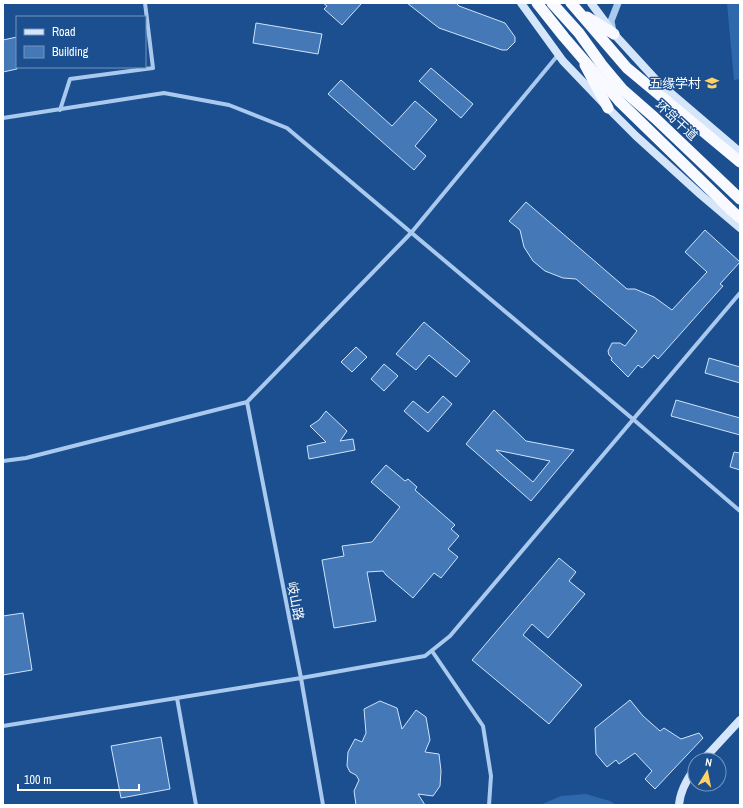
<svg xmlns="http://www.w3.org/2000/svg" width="743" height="808" viewBox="0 0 743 808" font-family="'Archivo Narrow','Noto Sans SC',sans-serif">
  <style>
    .green { fill: #2e69ad }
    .building { fill: #4478b7; stroke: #cfe3fa; fill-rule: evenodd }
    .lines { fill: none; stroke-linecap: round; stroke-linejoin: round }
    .minor { stroke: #a9c9ee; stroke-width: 4 }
    .tertiary { stroke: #a9c9ee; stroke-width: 7 }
    .secondary { stroke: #d6e6fa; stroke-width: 8 }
    .trunk { stroke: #f8faff; stroke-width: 11 }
    .trunk-bridge { stroke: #f8faff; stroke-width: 11 }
    .labels { text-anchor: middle; stroke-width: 3; stroke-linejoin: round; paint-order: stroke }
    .poi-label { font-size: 13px; fill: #fff; stroke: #1b4f8f; text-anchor: end }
    .street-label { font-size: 13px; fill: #fff; stroke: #1b4f8f }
  </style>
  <rect width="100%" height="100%" fill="#1b4f8f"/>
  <path class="green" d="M727 3H740V79L734 80Z
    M586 794 610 801 616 805H540L561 796Z"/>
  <path class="building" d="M323 3H362L342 25 324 9 327 6Z
    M407 3H456L459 6 505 23 515 37V42L507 50H502L439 28Z
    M256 23 322 34 318 54 253 43Z
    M17 37V69L3 72V40Z
    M431 68 473 104 461 118 419 81Z
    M341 80 392 126 415 101 437 120 415 146 426 156 414 170 328 94Z
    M526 202 627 289H635L654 297 672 310 707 272 685 252 705 230 740 262 720 284 723 286 658 359 654 355 642 368 638 365 628 377 611 360 612 358 609 355 608 351 612 343H620L625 346 637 331 576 279 563 278 545 271 533 261 524 247 520 230 509 221Z
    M424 322 470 361 456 377 429 355 416 370 396 354Z
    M356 347 367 357 352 372 341 362Z
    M709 358 740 367V383L705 373Z
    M384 364 398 376 384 391 371 379Z
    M443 396 452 404 428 432 404 411 413 401 428 413Z
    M676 400 740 418V435L671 416Z
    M494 410 526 441 574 450 531 501 466 444ZM496 450 550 461 533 482Z
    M326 411 347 431 340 441 353 439 355 450 309 459 307 446 326 442 310 426 319 420Z
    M734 452 740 453V470L730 467Z
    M386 465 405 481 408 479 417 487 415 490 455 525 451 529 459 536 448 549 458 557 441 578 434 573 413 598 386 575 383 571 367 572 376 621 334 628 322 560 344 556 342 546 372 542 400 507 371 482Z
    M559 558 576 572 569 581 585 594 548 638 532 624 523 635 582 685 549 724 472 660Z
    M23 613 32 670 3 675V616Z
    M630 700 643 716 660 731 664 728 681 739 699 733 703 738 655 789 645 779 652 771 635 753 619 764 616 760 607 767 596 754 595 728Z
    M380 701 397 708 402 729 416 710 426 717 430 740 425 752 439 754 441 771 440 786 433 796 418 794 425 805H356L354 791 359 780 356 775 350 772 347 766 348 752 355 739 362 742 366 733 364 709Z
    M161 737 170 789 121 798 111 746Z"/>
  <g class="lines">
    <path class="minor" d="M60 110 70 79 153 68 145 3
      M3 118 164 93 229 105 287 128 634 420 740 511
      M247 402 301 678 323 805
      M3 461 26 458 247 402 411 233 558 55
      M432 651 483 726 491 776 489 805
      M177 698 196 805
      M3 726 301 678 425 656 450 636 740 293"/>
    <path class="tertiary" d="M613 32 611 21 618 3"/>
    <path class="secondary" d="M521 3 563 61 608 108 636 136 701 195 740 228
      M591 3 614 34 658 82 740 152
      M703 760 740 720
      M679 805C680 791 687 779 695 768"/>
    <path class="trunk" d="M552 3 579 33 602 65 623 90 655 118 740 199
      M571 3 627 68 740 162
      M587 17 614 34
      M585 65 608 108
      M731 210 740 218"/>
    <path class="trunk-bridge" d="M537 3 564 37 619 101 731 210"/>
  </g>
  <defs>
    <symbol id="school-bare" viewBox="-9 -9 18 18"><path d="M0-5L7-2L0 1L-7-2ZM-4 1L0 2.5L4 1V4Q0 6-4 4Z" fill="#ffd166" stroke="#1b4f8f" stroke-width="2.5" paint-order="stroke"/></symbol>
  </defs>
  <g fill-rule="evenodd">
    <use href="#school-bare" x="702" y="73" width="20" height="20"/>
  </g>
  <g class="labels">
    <g class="poi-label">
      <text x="701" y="88">五缘学村</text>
    </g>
    <g class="street-label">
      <text transform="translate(677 120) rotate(43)" y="5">环岛干道</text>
      <text transform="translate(296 601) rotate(79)" y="5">岐山路</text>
    </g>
  </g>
  <rect width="743" height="808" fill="none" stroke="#ffffff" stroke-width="8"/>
  <rect x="16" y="16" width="130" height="52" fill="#1b4f8f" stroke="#7695bc"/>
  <rect x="24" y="29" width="20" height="6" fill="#d6e6fa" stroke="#7695bc"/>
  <text x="52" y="36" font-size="12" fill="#ffffff">Road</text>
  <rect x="24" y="46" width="20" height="12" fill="#4478b7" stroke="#7695bc"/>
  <text x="52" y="56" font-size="12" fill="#ffffff">Building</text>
  <g transform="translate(707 772) rotate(10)"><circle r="19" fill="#1b4f8f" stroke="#7695bc"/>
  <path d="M0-3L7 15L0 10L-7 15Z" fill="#ffd166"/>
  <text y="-6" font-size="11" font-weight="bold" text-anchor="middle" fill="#ffffff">N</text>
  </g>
  <path d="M18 784v6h121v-6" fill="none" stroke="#ffffff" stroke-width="2"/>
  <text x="24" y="784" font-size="12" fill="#ffffff" stroke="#1b4f8f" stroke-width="3" paint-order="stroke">100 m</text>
</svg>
